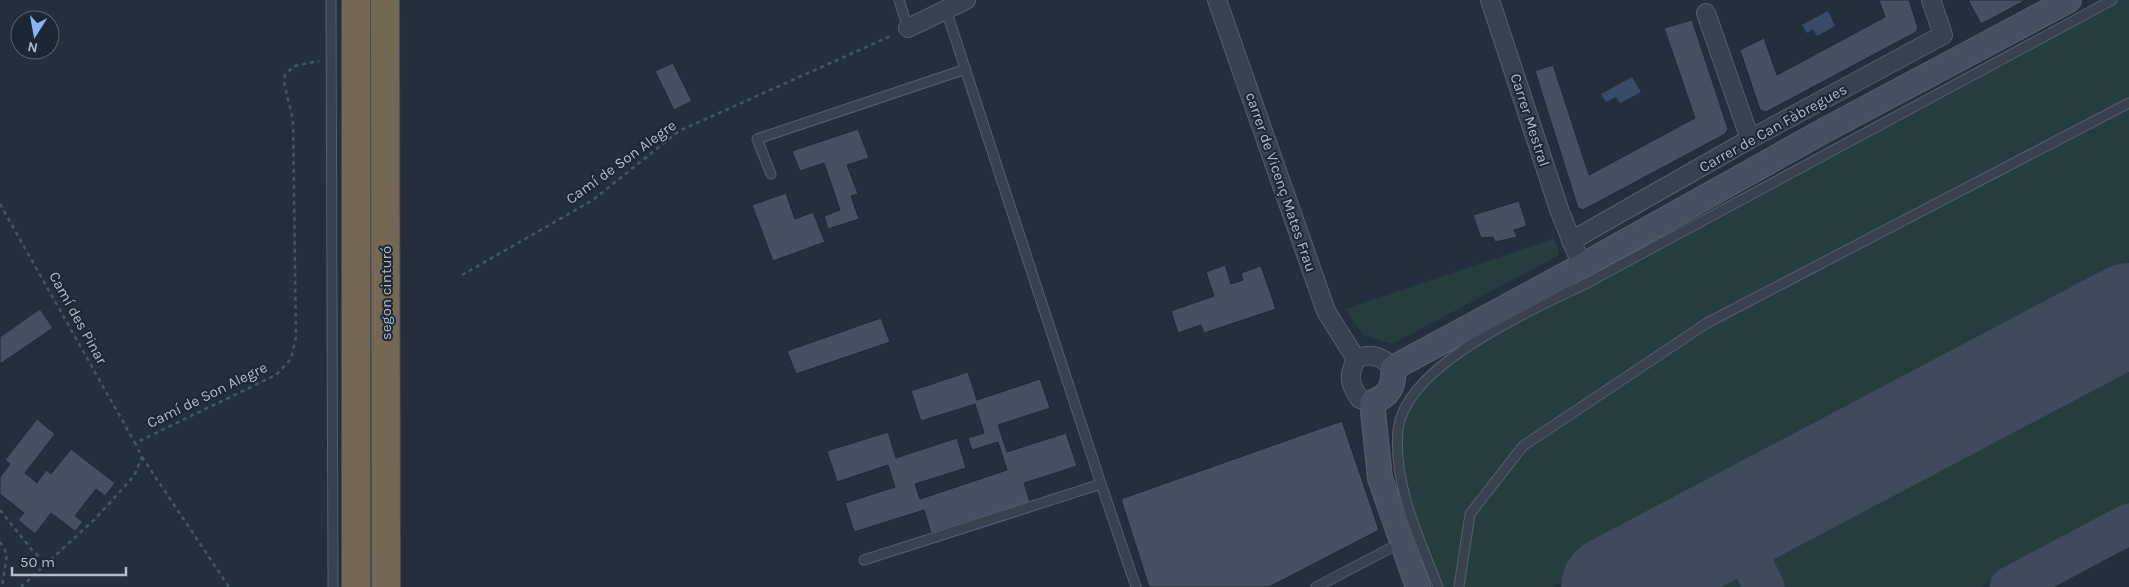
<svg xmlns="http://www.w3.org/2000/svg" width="2129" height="587" viewBox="0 0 2129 587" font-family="Karla,sans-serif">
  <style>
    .green { fill: #263c3f }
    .water { fill: #394c67 }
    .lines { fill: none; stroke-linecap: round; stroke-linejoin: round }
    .taxiway { stroke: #3f4a5a; stroke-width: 41 }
    .runway { stroke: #3f4a5a; stroke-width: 102 }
    .building { fill: #455162; stroke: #1f2835 }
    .lane-casing { stroke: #565f6c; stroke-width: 11 }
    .street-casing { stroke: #565f6c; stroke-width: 20 }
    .secondary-casing { stroke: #565f6c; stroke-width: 26 }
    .highway-casing { stroke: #434c59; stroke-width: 30 }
    .path { stroke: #44595c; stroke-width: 2.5; stroke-dasharray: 4 4; stroke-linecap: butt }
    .lane { stroke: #38414e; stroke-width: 9 }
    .street { stroke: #38414e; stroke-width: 18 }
    .secondary { stroke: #465061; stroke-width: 24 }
    .highway { stroke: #746855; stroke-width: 28 }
    .labels { text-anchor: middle; stroke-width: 4; stroke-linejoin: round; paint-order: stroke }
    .street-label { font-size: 15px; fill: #b4bcc9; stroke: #1d2633 }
  </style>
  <rect width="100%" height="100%" fill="#242f3e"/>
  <path class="green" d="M2114 0H2129V285L1552 587H1439L1411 511 1398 450 1402 412 1451 357Z
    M1553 239 1558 247V256L1392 344 1363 335 1345 309Z
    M2129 344V506L1980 587H1779C1764 560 1763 550 1783 526Z
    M1705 568C1724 568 1741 568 1751 587H1667Z"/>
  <path class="water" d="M1828 11 1835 26 1817 36 1813 29 1807 33 1802 25Z
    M1632 77 1641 92 1620 103 1616 97 1606 102 1601 94Z"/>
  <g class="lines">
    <path class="taxiway" d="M1616 587 1707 541 1728 543 1748 556
      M1764 587C1747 554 1735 533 1769 506
      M2010 587 2129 524"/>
    <path class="runway" d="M1612 587 2129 314"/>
  </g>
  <path class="building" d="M1879 0H1909L1918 28 1916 32 1766 112 1760 110 1740 50 1764 38 1777 75 1885 17Z
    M1968 0H2026L1981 24Z
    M1692 20 1728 129 1725 134 1583 210 1578 208 1535 71 1553 65 1589 175 1695 118 1664 28Z
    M673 63 692 101 674 110 655 71Z
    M858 129 869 158 847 165 858 194 851 196 859 219 828 229 824 216 840 210 824 163 800 171 792 151Z
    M786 193 795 219 813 212 825 242 773 261 752 205Z
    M1519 201 1527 226 1514 230 1517 237 1495 242 1493 237 1481 238 1473 215Z
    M1225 265 1231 284 1243 280 1241 273 1261 266 1276 309 1204 333 1201 325 1178 333 1171 311 1214 296 1206 272Z
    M40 309 53 328 0 364V337Z
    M881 318 890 342 796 374 787 351Z
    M968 372 977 400 1040 379 1050 408 998 425 1007 452 1066 433 1077 466 1024 483 1030 502 931 533 924 510 854 532 845 503 895 487 888 465 837 482 827 451 888 432 896 458 957 438 966 468 915 484 920 499 1007 470 998 442 972 450 968 438 984 433 975 404 921 421 911 391Z
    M37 419 55 434 25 473 37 483 46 470 51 474 71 449 115 483 105 496 96 489 75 516 83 522 75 531 51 513 35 534 18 520 24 513 0 494V477L10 464 5 460Z
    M1342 421 1379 530 1269 587H1149L1121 499Z"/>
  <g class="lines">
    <defs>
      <path id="lane" d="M331 0 333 587
        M899 0 908 28
        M771 174 757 139 966 69
        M1101 484 1136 587
        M864 560 1101 484 946 10
        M1316 587 1402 542
        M1438 587C1419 538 1393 484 1398 430 1405 364 1535 309 1589 282L2112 0
        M1459 587 1470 514 1523 446 1707 323 2129 103"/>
      <path id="street" d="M1217 0 1326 311 1356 359
        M1490 0 1560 212 1582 266
        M1706 13 1750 139
        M908 28 966 0
        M1571 241 1750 139 1943 35 1931 0
        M1372 402 1360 399C1349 384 1348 376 1356 359 1371 352 1382 356 1393 368"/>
      <path id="secondary" d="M1418 587 1380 478 1372 402C1389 397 1395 385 1393 368L1582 266 1827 129 2069 0"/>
      <path id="highway" d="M356 0V587
        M385 0 386 587"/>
    </defs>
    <use href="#lane" class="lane-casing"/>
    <use href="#street" class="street-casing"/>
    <use href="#secondary" class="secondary-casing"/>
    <use href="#highway" class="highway-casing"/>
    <path class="path" d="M0 204 135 443
      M462 275 593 200 679 131 893 35
      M142 457 229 587
      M0 510 32 550 46 563
      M0 542 7 554 2 587
      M21 587 95 519 134 476 142 457 135 443 276 375 291 359 296 337 293 120 284 82 285 75 294 66 319 61"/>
    <use href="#lane" class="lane"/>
    <use href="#street" class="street"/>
    <use href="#secondary" class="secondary"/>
    <use href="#highway" class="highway"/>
  </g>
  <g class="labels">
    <g class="street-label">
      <text transform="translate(1530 120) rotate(72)" y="5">Carrer Mestral</text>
      <text transform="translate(1773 128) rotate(-29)" y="5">Carrer de Can Fàbregues</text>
      <text transform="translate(621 162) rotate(-36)" y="5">Camí de Son Alegre</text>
      <text transform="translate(1281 182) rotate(71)" y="5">carrer de Vicenç Mates Frau</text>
      <text transform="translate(386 293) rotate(-90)" y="5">segon cinturó</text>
      <text transform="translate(78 318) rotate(61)" y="5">Camí des Pinar</text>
      <text transform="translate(207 395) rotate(-26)" y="5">Camí de Son Alegre</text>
    </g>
  </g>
  <g transform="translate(35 35) rotate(191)"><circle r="24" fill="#1d2633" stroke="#59626f"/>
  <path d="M0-4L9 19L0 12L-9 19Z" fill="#8ab4f8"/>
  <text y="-8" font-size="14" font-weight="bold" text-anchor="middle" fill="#b4bcc9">N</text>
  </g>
  <path d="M12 567v8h114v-8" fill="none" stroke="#b4bcc9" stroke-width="2.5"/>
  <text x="20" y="567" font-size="15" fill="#b4bcc9" stroke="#1d2633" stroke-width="4" paint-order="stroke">50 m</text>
</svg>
